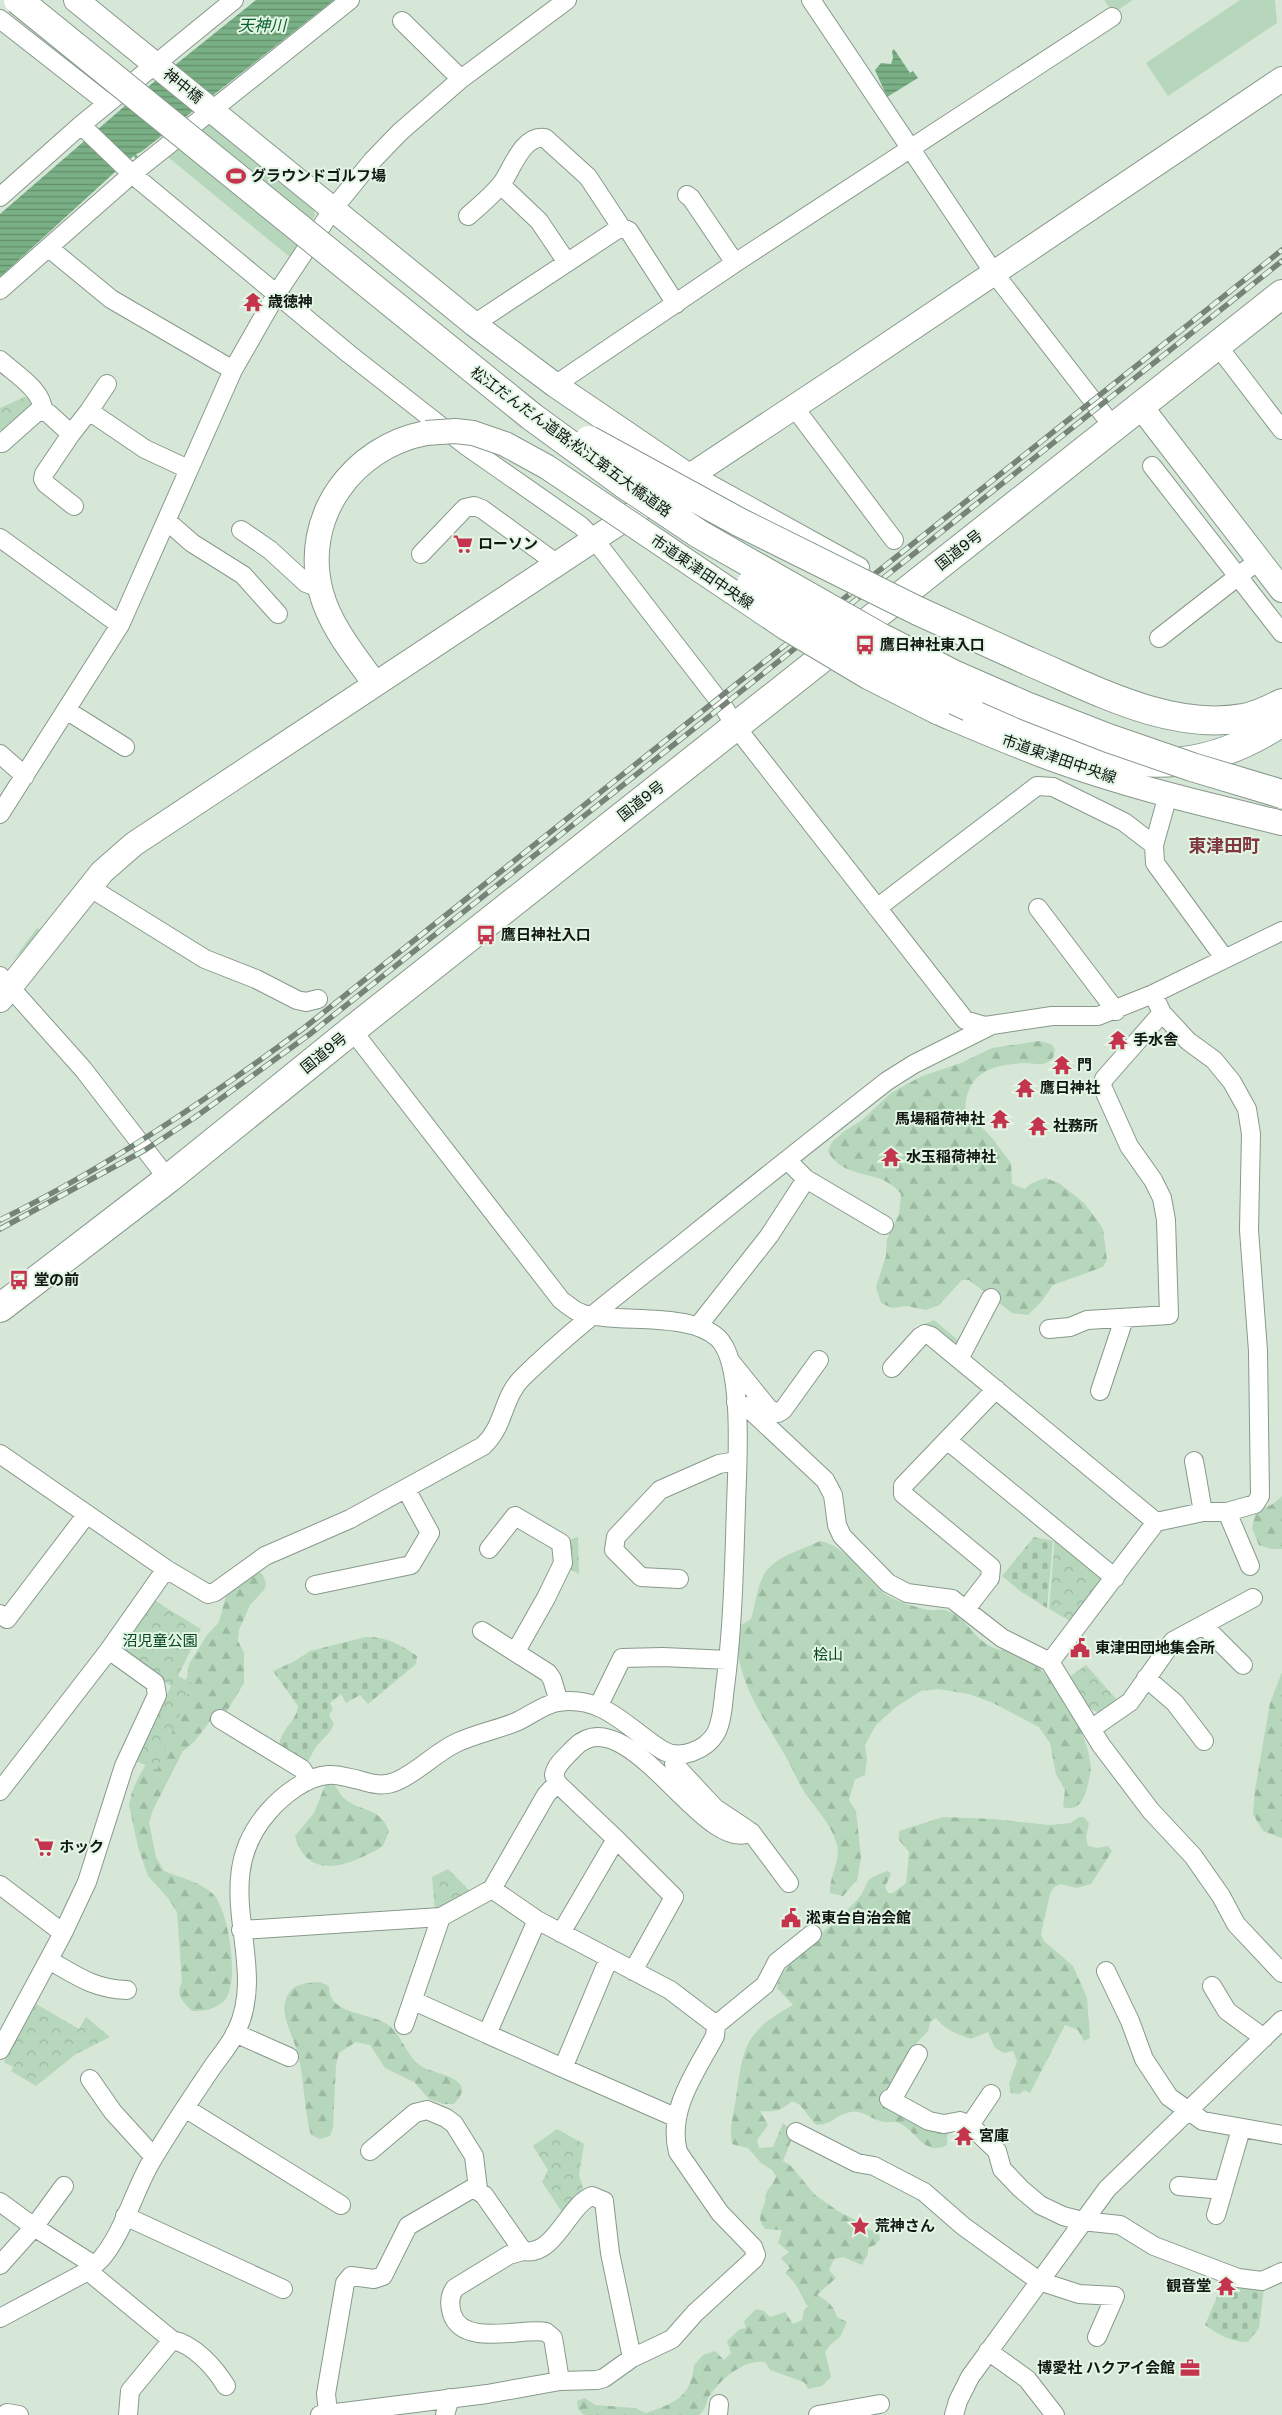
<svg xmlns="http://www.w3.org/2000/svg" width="1282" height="2415" viewBox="0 0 1282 2415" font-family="'Public Sans','Noto Sans JP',sans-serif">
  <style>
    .green { fill: #b6d7bb }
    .forest { fill: url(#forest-firs) }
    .cemetery { fill: url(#cemetery-stones) }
    .park { fill: url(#park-crowns) }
    .water { fill: url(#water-rules) }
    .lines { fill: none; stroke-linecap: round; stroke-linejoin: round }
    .street-casing { stroke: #88998b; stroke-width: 20 }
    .secondary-casing { stroke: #88998b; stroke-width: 26 }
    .highway-casing { stroke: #88998b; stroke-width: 30 }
    .street { stroke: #fff; stroke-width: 18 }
    .secondary { stroke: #fff; stroke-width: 24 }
    .highway { stroke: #fff; stroke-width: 28 }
    .rail-casing { stroke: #778278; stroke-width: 5.5 }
    .rail { stroke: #e3f5e5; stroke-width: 4; stroke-dasharray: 11; stroke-linecap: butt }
    .secondary-bridge-casing { stroke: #88998b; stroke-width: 26; stroke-linecap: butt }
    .highway-bridge-casing { stroke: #88998b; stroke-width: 30; stroke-linecap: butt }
    .secondary-bridge { stroke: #fff; stroke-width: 24 }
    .highway-bridge { stroke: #fff; stroke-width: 28 }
    .labels { text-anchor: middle; stroke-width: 4; stroke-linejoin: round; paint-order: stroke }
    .street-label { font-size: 15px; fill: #111712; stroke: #e3f5e5 }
    .poi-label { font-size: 15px; font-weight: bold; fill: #111712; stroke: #e3f5e5; text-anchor: start }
    .park-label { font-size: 15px; fill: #04451c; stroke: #e3f5e5 }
    .water-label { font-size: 16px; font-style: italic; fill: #0a602b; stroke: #e3f5e5 }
    .quarter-label { font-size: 18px; font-weight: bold; fill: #80383f; stroke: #e3f5e5 }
  </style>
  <defs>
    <pattern id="forest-firs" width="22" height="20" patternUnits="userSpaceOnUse" patternTransform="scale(1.25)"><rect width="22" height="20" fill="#b6d7bb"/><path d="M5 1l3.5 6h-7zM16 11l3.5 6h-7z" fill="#9bb8a0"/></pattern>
    <pattern id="cemetery-stones" width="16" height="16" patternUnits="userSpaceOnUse" patternTransform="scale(1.25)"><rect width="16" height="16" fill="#b6d7bb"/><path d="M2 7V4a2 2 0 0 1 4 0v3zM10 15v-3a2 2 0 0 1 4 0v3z" fill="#9bb8a0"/></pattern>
    <pattern id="park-crowns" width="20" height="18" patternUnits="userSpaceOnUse" patternTransform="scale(1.25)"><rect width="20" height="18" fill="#b6d7bb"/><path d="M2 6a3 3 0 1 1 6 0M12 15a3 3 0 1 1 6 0" fill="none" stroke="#9bb8a0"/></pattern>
    <pattern id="water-rules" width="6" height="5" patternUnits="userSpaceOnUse" patternTransform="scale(1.25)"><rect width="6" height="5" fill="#7ab085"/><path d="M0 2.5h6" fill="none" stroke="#638e6b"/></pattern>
  </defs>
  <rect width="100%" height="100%" fill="#d6e7d8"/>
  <path class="green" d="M1104 0H1133L1113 13Z
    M1240 0H1275L1277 23 1168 96 1146 63Z
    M206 118 312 205 315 215 291 258 163 153Z
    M37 928 42 932 13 960Z"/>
  <path class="forest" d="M1039 1041 1051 1044 1055 1049C1054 1055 1054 1059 1048 1062 1042 1066 1032 1063 1025 1063 991 1065 967 1072 965 1110L992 1138 1011 1163 1012 1184 1025 1189 1030 1184 1045 1178 1059 1183 1084 1203 1094 1216 1103 1229 1107 1260 1103 1267 1053 1285 1041 1302 1028 1315 1012 1313 969 1280H962L939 1305 926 1310 907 1306 892 1308 881 1303 876 1287 886 1256 887 1239 899 1214 901 1194C881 1167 844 1182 828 1151L832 1142 846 1130 862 1120 891 1093 922 1076 961 1063 992 1048Z
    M1282 1496V1549H1271L1259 1545 1252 1528 1256 1511 1273 1504Z
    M820 1541C850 1547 865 1581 890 1597 896 1601 921 1609 929 1610 934 1611 940 1609 944 1610 963 1614 971 1633 985 1643 996 1651 1005 1649 1017 1654 1025 1658 1035 1665 1042 1671 1062 1688 1096 1749 1090 1775 1087 1789 1083 1814 1063 1807L1065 1790 1056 1774 1050 1743 1039 1727 991 1702 969 1694 938 1689 921 1691 896 1707 876 1725 865 1745 867 1759 865 1775 855 1779 849 1800 856 1811 861 1858 857 1880 843 1896 830 1893C829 1877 841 1860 837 1845 832 1824 814 1807 803 1790 797 1780 793 1769 787 1759 765 1719 731 1675 738 1627L751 1619C755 1607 756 1593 761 1581 769 1557 800 1551 820 1541Z
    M259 1572 263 1575 266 1584 264 1590 250 1605 239 1630 238 1641 244 1653V1683L227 1711 211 1720 194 1742 183 1751 153 1810 149 1822 156 1857 164 1871C180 1878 199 1881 213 1894 228 1908 241 1984 224 2001 214 2010 205 2011 192 2011 181 2000 176 1996 182 1981L177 1912 168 1898 148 1876 138 1847 129 1805 132 1792 139 1776 157 1746 176 1707 187 1677 189 1664 207 1635 219 1622 227 1591Z
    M1282 1672V1838L1263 1831 1253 1814 1255 1790 1270 1703Z
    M326 1783H333C337 1788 340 1795 345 1799 362 1813 379 1806 389 1831L383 1846C353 1864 308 1884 295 1836L314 1813Z
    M943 1817 993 1819 1050 1825 1070 1823 1079 1817H1084L1089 1823 1086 1837 1088 1846 1097 1848 1108 1846 1112 1851 1091 1884 1077 1888 1061 1884 1054 1887 1050 1894 1041 1934 1044 1941 1073 1966 1087 1998 1090 2038 1084 2041 1078 2030 1065 2025 1030 2093 1024 2090 1020 2094 1011 2093 1009 2084 1017 2061 1013 2051 1004 2053 995 2048 988 2032 971 2039C957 2034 945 2030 936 2018L930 2022 928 2031 913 2047 910 2064 886 2092 950 2129 947 2137V2145C924 2157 917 2131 899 2123 895 2121 889 2123 884 2122 868 2119 862 2107 844 2114 831 2119 833 2124 816 2125L800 2105 792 2101C782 2111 774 2112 760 2111L768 2125 757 2140 759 2148 773 2147 783 2123 794 2133 783 2161 791 2166 815 2195 841 2213 854 2219 862 2227 879 2233 880 2239 875 2245 868 2248V2254L862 2265 843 2257 834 2259 829 2270 836 2278 817 2295C828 2301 833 2305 837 2317L847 2322 840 2337 830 2345 825 2352 831 2377 822 2386 808 2389 804 2382 770 2370 765 2362C744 2359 722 2378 710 2395 705 2402 707 2409 699 2415H584L578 2409 577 2401 585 2398 595 2405 635 2408 646 2413C674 2403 691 2398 694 2365L703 2355 715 2351 724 2360 731 2353 727 2341 740 2329 746 2328 744 2321 756 2309 764 2311 770 2317 785 2312 793 2324 802 2320 804 2310 808 2307C799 2293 799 2285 785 2273L790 2268 781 2258 789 2252 778 2243 782 2230 765 2229C757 2218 760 2214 765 2203 766 2199 765 2194 768 2190 771 2185 774 2183 776 2176L772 2170 761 2163 748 2148 732 2144C729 2126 734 2114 736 2098 743 2047 745 2031 793 2005L777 1988C781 1959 842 1921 861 1895 864 1891 865 1885 868 1881 873 1876 881 1873 888 1871L891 1874 885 1887 888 1893H893L906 1883 909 1852 899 1840V1831Z
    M320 1982 329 1986C328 2014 365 2012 385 2023 402 2032 405 2056 421 2066 434 2075 480 2077 454 2104H443L429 2099 414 2082 385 2068 370 2045 356 2042 339 2053 336 2065 333 2128 330 2136 320 2139 311 2135C303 2107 305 2079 297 2051 292 2033 277 2010 289 1993 295 1983 309 1983 320 1982Z"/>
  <path class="cemetery" d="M1034 1537 1053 1541 1047 1608 1020 1591 1002 1576Z
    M366 1637C385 1636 402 1645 417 1656L416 1664 368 1704 360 1695 346 1703 341 1694 330 1703 333 1709 329 1715 334 1724C330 1734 323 1738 317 1746 311 1753 311 1760 303 1765L280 1748C277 1732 297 1722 298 1706L273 1671 293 1662 310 1651Z
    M1225 2278 1264 2289 1259 2328 1248 2342C1231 2342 1219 2335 1205 2325Z"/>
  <path class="park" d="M31 394 34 403 7 430H0V408Z
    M934 1320 959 1341 957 1346 949 1344 924 1324Z
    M1055 1536 1103 1573 1104 1582 1070 1621 1049 1609Z
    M578 1537 579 1574 566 1567V1541Z
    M152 1599 201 1629 178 1676 192 1683 157 1770 136 1761 171 1686 116 1649Z
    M1086 1665 1118 1701 1104 1714C1083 1709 1078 1696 1068 1678Z
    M448 1869 472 1893 435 1912 432 1877Z
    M36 2004 79 2029 86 2017 110 2037 76 2054 36 2086 11 2071 13 2067 4 2062Z
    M557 2129 584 2144 579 2175 583 2188 564 2215 542 2182 548 2170 533 2146Z"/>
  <path class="water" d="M256 0H334L141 152 136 154 139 159 137 161 134 156 127 161 0 277V214L134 98Z
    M894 49 910 73 913 71 918 78 887 97 875 70 881 63 891 64 893 58 892 51Z"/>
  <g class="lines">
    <defs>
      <path id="street" d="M811 0 994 273 1114 428
        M0 19 107 103
        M402 21 461 79
        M81 125 132 174 349 354 465 445 581 526 594 539 723 706 736 727 965 1020 985 1026 1052 1016H1098L1153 994 1282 931
        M501 185 539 221 566 261
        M687 195 691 198 735 263
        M0 197 81 125 234 0
        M468 216C479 206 493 195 502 183 512 169 523 134 545 138L588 177 621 227 629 231 676 304
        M49 248 111 299 233 370
        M0 290 132 174 350 0
        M474 324 621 227
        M1217 345 1282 430
        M0 360C14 373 43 390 43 411
        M555 385 735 263 1112 17
        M794 407 894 540
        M89 411 107 384
        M71 434 44 474 43 479 46 484 74 506
        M2 443 38 411 48 413 71 434 89 411 145 449 188 469
        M1152 466 1282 633
        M692 474 860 567
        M167 521 192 543 243 575 278 614
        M241 530 270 550 306 583 314 586 320 585
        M0 538 120 625
        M421 554 465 508 474 506 482 509 556 563
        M1159 638 1259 560
        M66 710 125 747
        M0 754 25 776
        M1168 795 1154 845 1155 863 1225 959
        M0 814 120 625 233 370 277 293 333 209 372 161 400 132 461 79 567 0
        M89 887 205 959 256 979 297 1000 306 1002 318 999
        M877 908 1037 786 1053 787 1124 822 1154 845
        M1038 908 1116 1011
        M0 976 83 1069 168 1179
        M787 1160 806 1179 884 1225
        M698 1326 769 1236 806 1179
        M1049 1329 1070 1327 1087 1320 1169 1315 1166 1220 1162 1198 1153 1180 1129 1146 1102 1086 1104 1079 1162 1013
        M959 1359 991 1298
        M731 1362 769 1409 778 1413 783 1410 819 1360
        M892 1368 920 1337 925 1334 931 1336 1156 1522
        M1100 1391 1124 1319
        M736 1402 747 1407 825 1480 833 1495 837 1525 842 1536 888 1583 907 1593 952 1599 1002 1638 1050 1662 1156 1522 1203 1512H1227L1255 1504 1260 1496 1258 1351 1249 1230 1251 1134 1247 1109 1232 1082 1214 1060 1188 1041 1162 1013 1153 994
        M947 1440 1115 1578
        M0 1454 166 1569 208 1594 215 1592 265 1556 350 1519 483 1446C505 1426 502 1398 522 1378 572 1329 628 1287 682 1244 750 1189 818 1135 887 1081L914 1064 990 1026
        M1194 1461 1203 1512
        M1227 1512 1250 1566
        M489 1549 515 1516 561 1543 563 1563 546 1598 516 1651
        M679 1579 641 1577 614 1550 616 1537 660 1490 719 1464 737 1461
        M315 1585 411 1565 430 1533 406 1489
        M966 1609 990 1578 991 1567 903 1494V1486L996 1389
        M0 1614 7 1619 87 1514
        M1203 1625 1243 1665
        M482 1631 548 1673 552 1679 559 1702
        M1050 1662 1101 1745 1151 1811 1193 1856 1221 1896 1236 1924 1282 1973
        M1146 1678 1175 1703 1204 1741
        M598 1707 622 1658 663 1657 728 1660
        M220 1719 302 1769 309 1780
        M1091 1729 1130 1702 1173 1641 1253 1598
        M674 1755V1764L715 1808 748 1830
        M0 1791 109 1650 166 1569
        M616 1839 557 1783 554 1775C556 1764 566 1757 574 1748 627 1694 705 1858 751 1832L789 1883
        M0 1885 63 1933
        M492 1889 546 1795 557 1783
        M241 1930 441 1917 492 1889 537 1920 670 1990 716 2025 715 2036C696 2072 667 2110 678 2152L720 2213 753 2247 756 2255 754 2259 695 2313 672 2339 632 2358
        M561 1933 616 1839 674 1897 633 1971
        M609 1958 563 2068 677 2118
        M49 1960C77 1976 94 1989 127 1990
        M1106 1971 1130 2021 1144 2059 1169 2097 1203 2121 1282 2135
        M1212 1986 1227 2011 1264 2038
        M414 2001 487 2034 537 1920
        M404 2025 441 1917
        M716 2025 765 1985 777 1962 812 1934
        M235 2033 289 2057
        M487 2034 563 2068
        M0 2050 63 1933 87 1882 124 1766 157 1695 155 1683 109 1650
        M90 2079 113 2112 154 2157
        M889 2099 929 2121 944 2124 960 2121 970 2125 997 2151 1002 2169 1020 2188 1040 2205 1063 2216 1082 2221 1120 2225 1154 2246 1238 2278 1262 2281 1282 2272
        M892 2100 918 2054
        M185 2108 341 2205
        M970 2125 991 2094
        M796 2132 857 2163 874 2166 924 2192 963 2226 1039 2281 1079 2294 1115 2296 1097 2337
        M370 2151 415 2113 427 2110 446 2118 454 2124 474 2156 478 2189
        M1179 2186 1223 2190
        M0 2202 34 2227 64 2186
        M1216 2215 1241 2129
        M125 2216 283 2289
        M0 2265 34 2227 94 2265
        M88 2271 172 2340 130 2391 128 2415
        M0 2318 88 2271 101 2259C124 2232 133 2193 151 2162 170 2130 190 2100 211 2069 219 2057 231 2044 237 2030 270 1959 205 1882 269 1811 282 1796 307 1776 328 1775 338 1774 349 1778 359 1780 372 1784 384 1787 397 1781 418 1772 435 1753 456 1743 475 1734 496 1730 516 1722 530 1716 542 1705 558 1702 604 1695 628 1729 662 1750 680 1761 706 1750 716 1733 723 1719 723 1702 725 1687 733 1627 734 1567 736 1506 737 1468 745 1364 718 1338 692 1315 638 1321 604 1317 597 1316 587 1316 581 1313 574 1311 567 1304 561 1300L352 1030
        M172 2340C194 2344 215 2368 226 2386
        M988 2351 1027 2379 1055 2415
        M328 2412 326 2394 345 2283 351 2276 374 2279 383 2276 408 2226 473 2188 484 2195 523 2251 509 2255 455 2288C449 2296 449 2304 452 2314 463 2348 523 2327 546 2332L553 2338 560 2381
        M7 2413 19 2415
        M320 2415 487 2394 560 2381 597 2380 604 2378 632 2358 610 2253 604 2201 592 2196C568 2205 555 2257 523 2251
        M445 2415 450 2398
        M718 2415 719 2404
        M818 2415 880 2404
        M954 2415 958 2401 970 2377 1107 2189 1282 2020"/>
      <path id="secondary" d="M76 0 474 324 555 385 689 476
        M1141 407 1282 590
        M375 684C355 656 330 626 321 592 301 517 353 447 426 433
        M937 712C975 728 1012 744 1050 758 1126 786 1204 804 1282 823
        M0 1000 102 872 134 844 850 370 1282 79"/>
      <path id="highway" d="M1028 661C1094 689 1169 731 1243 718 1257 716 1270 709 1282 703
        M969 707C1080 756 1171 796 1282 722
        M0 1308 168 1179 352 1030 1282 294"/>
    </defs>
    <use href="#street" class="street-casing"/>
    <use href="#secondary" class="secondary-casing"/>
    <use href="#highway" class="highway-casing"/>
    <use href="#street" class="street"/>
    <use href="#secondary" class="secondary"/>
    <use href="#highway" class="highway"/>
    <defs>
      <path id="rail" d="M0 1220C108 1167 208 1099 304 1028L1282 250
        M0 1229 145 1150 194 1118 310 1034 1282 261"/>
    </defs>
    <use href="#rail" class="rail-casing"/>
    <use href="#rail" class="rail"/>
    <defs>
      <path id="secondary-bridge" d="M426 433 455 431 473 433 505 444 547 467 786 628 868 677 937 712"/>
      <path id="highway-bridge" d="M18 0 531 416 624 484 699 534 880 637 953 674 1026 706 1108 738 1192 767 1282 794
        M589 440 739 522 918 611 1028 661
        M751 584C821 630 893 673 969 707"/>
    </defs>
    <use href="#secondary-bridge" class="secondary-bridge-casing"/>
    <use href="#highway-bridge" class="highway-bridge-casing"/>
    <use href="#secondary-bridge" class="secondary-bridge"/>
    <use href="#highway-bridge" class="highway-bridge"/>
  </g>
  <defs>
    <symbol id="stadium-bare" viewBox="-9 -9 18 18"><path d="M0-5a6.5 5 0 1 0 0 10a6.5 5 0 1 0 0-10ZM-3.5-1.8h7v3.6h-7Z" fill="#c4344d" stroke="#e3f5e5" stroke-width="2.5" paint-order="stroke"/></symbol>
    <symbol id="temple-bare" viewBox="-9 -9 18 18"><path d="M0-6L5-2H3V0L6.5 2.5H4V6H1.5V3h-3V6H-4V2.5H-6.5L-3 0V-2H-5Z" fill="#c4344d" stroke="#e3f5e5" stroke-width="2.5" paint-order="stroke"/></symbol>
    <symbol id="supermarket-bare" viewBox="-9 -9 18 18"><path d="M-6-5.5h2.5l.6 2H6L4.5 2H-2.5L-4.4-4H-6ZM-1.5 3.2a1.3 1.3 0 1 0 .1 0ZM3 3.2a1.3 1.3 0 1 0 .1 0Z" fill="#c4344d" stroke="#e3f5e5" stroke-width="2.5" paint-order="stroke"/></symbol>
    <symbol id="bus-bare" viewBox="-9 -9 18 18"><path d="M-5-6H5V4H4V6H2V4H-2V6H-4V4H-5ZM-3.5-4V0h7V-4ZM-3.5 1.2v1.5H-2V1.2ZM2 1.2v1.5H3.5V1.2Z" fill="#c4344d" stroke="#e3f5e5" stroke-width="2.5" paint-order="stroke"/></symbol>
    <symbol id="civic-bare" viewBox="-9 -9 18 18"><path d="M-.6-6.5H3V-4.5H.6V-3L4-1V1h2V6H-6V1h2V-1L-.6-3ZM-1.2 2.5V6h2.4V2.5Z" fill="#c4344d" stroke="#e3f5e5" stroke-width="2.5" paint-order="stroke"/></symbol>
    <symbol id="sight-bare" viewBox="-9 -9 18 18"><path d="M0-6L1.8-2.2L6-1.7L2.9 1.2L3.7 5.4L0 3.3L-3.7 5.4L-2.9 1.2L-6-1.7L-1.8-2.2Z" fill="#c4344d" stroke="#e3f5e5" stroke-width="2.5" paint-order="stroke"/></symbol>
    <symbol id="office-bare" viewBox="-9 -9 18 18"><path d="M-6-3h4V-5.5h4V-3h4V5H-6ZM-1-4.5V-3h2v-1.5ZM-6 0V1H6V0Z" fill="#c4344d" stroke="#e3f5e5" stroke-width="2.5" paint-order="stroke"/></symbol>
  </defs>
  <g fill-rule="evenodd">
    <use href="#stadium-bare" x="222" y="162" width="28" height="28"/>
    <use href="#temple-bare" x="239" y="288" width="28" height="28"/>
    <use href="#supermarket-bare" x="449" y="530" width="28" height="28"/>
    <use href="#bus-bare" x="851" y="631" width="28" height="28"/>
    <use href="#bus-bare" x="472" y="921" width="28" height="28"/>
    <use href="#temple-bare" x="1104" y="1026" width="28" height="28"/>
    <use href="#temple-bare" x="1048" y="1051" width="28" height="28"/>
    <use href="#temple-bare" x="1011" y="1074" width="28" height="28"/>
    <use href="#temple-bare" x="986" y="1105" width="28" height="28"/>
    <use href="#temple-bare" x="1024" y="1112" width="28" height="28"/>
    <use href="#temple-bare" x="877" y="1143" width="28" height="28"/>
    <use href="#bus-bare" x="5" y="1266" width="28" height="28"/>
    <use href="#civic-bare" x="1066" y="1634" width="28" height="28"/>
    <use href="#supermarket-bare" x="30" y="1833" width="28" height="28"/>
    <use href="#civic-bare" x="777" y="1904" width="28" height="28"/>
    <use href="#temple-bare" x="950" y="2122" width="28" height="28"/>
    <use href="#sight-bare" x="846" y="2212" width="28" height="28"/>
    <use href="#temple-bare" x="1212" y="2272" width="28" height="28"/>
    <use href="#office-bare" x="1176" y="2354" width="28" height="28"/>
  </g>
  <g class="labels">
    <g class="street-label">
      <text transform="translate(183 86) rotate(39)" y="5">神中橋</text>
      <text transform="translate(571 442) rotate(36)" y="5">松江だんだん道路;松江第五大橋道路</text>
      <text transform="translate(959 550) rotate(-38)" y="5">国道9号</text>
      <text transform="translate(702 572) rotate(34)" y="5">市道東津田中央線</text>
      <text transform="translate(1059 759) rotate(19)" y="5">市道東津田中央線</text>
      <text transform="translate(641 801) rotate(-38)" y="5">国道9号</text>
      <text transform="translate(324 1053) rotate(-39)" y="5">国道9号</text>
    </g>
    <g class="poi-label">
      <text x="251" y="181">グラウンドゴルフ場</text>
      <text x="268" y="307">歳徳神</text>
      <text x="478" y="549">ローソン</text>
      <text x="880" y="650">鷹日神社東入口</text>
      <text x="501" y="940">鷹日神社入口</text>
      <text x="1133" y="1045">手水舎</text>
      <text x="1077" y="1070">門</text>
      <text x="1040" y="1093">鷹日神社</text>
      <text x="985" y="1124" text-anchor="end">馬場稲荷神社</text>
      <text x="1053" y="1131">社務所</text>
      <text x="906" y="1162">水玉稲荷神社</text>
      <text x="34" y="1285">堂の前</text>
      <text x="1095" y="1653">東津田団地集会所</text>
      <text x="59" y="1852">ホック</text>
      <text x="806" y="1923">淞東台自治会館</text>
      <text x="979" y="2141">宮庫</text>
      <text x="875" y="2231">荒神さん</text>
      <text x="1211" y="2291" text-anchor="end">観音堂</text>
      <text x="1175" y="2373" text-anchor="end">博愛社 ハクアイ会館</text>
    </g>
    <g class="park-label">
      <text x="160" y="1646">沼児童公園</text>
      <text x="828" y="1660">桧山</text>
    </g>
    <g class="water-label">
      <text x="262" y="31">天神川</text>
    </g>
    <g class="quarter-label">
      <text x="1224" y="852">東津田町</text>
    </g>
  </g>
</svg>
